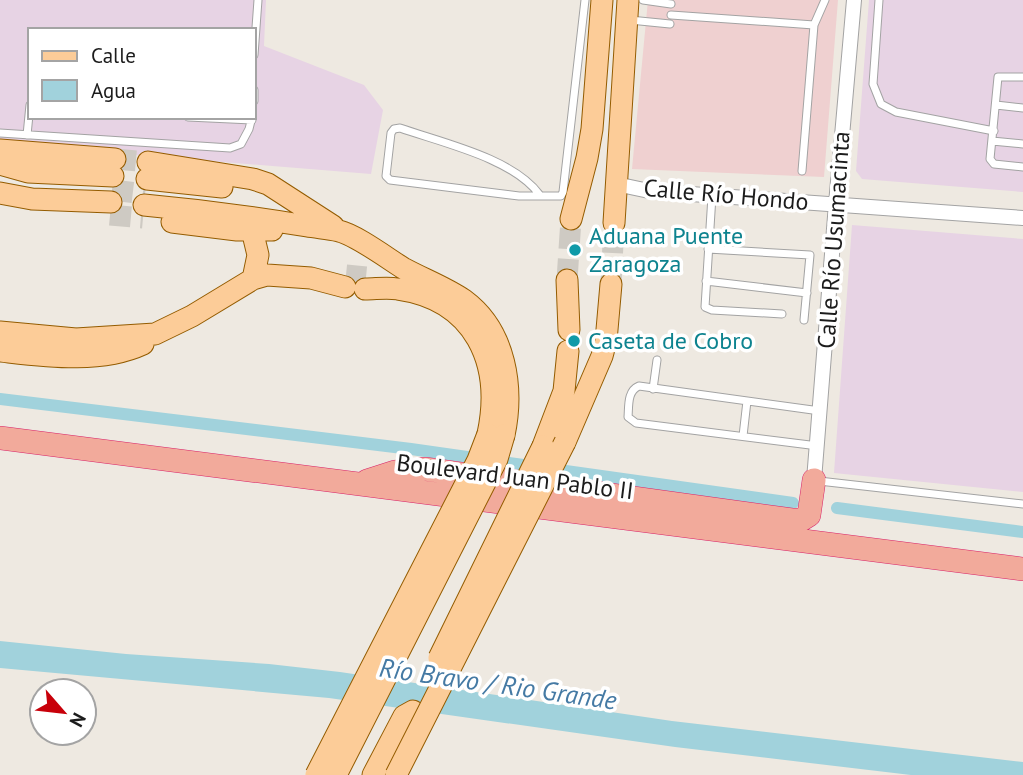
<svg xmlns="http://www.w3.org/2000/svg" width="1023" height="775" viewBox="0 0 1023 775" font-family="'PT Sans',sans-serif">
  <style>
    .commercial { fill: #efd0d0 }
    .industrial { fill: #e7d3e4; fill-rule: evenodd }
    .water { fill: #a1d2dc }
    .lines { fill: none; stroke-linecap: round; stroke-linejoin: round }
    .canal { stroke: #a1d2dc; stroke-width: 12 }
    .primary-tunnel { stroke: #cecac3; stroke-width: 21; stroke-dasharray: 21 10; stroke-linecap: butt }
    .service-casing { stroke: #a3a3a3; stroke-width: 9 }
    .minor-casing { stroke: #a3a3a3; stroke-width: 16 }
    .primary-casing { stroke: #945c00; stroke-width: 23 }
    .trunk-casing { stroke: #d82269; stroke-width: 24 }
    .service { stroke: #fff; stroke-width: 7 }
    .minor { stroke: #fff; stroke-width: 14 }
    .primary { stroke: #fccc98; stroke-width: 21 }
    .trunk { stroke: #f2aa9b; stroke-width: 23 }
    .primary-bridge-casing { stroke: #945c00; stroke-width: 23; stroke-linecap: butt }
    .primary-bridge { stroke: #fccc98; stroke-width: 21 }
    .culture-dot { fill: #0f9aa8; stroke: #fff; stroke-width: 2.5 }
    .labels { text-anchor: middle; stroke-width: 7; stroke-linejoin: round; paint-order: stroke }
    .street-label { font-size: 24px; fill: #1c1c1c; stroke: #fff }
    .culture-label { font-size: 24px; fill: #0d838f; stroke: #fff; text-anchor: start }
    .water-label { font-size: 26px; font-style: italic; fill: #457aa4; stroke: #fff }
  </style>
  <rect width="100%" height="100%" fill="#eee9e1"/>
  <path class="commercial" d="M648 0H838L824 177 632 169Z"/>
  <path class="industrial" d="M0 0H266L264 46 364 85 383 110 371 174 0 144ZM30 30H254V117H30Z
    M869 0H1023V192L862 179 856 171Z
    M852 225 1023 239V492L834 473Z"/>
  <path class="water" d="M0 641 126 654 269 664 340 672 672 721 1023 762V775H911L675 747 329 698 0 668Z"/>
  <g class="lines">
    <path class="canal" d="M0 399 411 449 793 503
      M837 508 1023 532"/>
    <path class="primary-tunnel" d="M115 159 148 162
      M112 190 145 194
      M110 215 143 218
      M346 275 366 277
      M567 280 571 219
      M611 284 614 223"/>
    <defs>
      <path id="service" d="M643 0 671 4
        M879 0 873 84 881 104 896 112 994 131
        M671 15 814 25
        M630 20 670 24
        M254 55 258 0
        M1023 77H998L990 159 994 164 1023 167
        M254 90V101
        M996 105 1023 108
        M188 117 252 120
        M0 133 230 148 241 144 249 129 252 117
        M27 135 30 105
        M992 141 1023 144
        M802 171 814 25 825 0
        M539 194C512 158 443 143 400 128L394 129 391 133 386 176 390 180 519 196H561L563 192 585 0
        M712 196 705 307 712 310 782 314
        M708 249 810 255 804 320
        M706 281 807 293
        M653 389 657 360
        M743 436 747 401
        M818 446 636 423 628 417C629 406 627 391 639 386L820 411
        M819 481 1023 504"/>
      <path id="minor" d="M616 184 649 191 1023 218
        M814 480 836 204 854 0"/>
      <path id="primary" d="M0 150 115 159
        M148 162 253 179 268 184 333 226
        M0 164 28 172 113 176
        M147 179 222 187
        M0 193 32 199 111 202
        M144 205C199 210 253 217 307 226 318 228 329 228 339 231 356 235 387 258 403 268 423 279 445 287 464 300 506 331 514 388 504 435
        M571 219 587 158 592 129 602 0
        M172 222 237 230H272
        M614 223 628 0
        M252 230 258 255 253 279
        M567 280 569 330
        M365 289C376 289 387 287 398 289 475 300 503 363 488 434
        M0 332 76 339 155 334 192 316 253 279 267 275 311 278 345 287
        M0 351C45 356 100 364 143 344
        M565 442 602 356 606 341 611 284
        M543 446 564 391 568 351
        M373 775 404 716 413 711"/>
      <path id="trunk" d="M0 438 1023 569
        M367 481 395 472 425 469 792 520H801L809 515 814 480"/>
    </defs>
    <use href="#service" class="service-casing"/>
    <use href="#minor" class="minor-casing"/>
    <use href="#primary" class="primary-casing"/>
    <use href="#trunk" class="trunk-casing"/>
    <use href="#service" class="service"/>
    <use href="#minor" class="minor"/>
    <use href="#primary" class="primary"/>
    <use href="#trunk" class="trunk"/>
    <defs>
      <path id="primary-bridge" d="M439 658 543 446
        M316 775 478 460 488 434
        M336 775 497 459 504 435
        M396 775 565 442"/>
    </defs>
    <use href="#primary-bridge" class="primary-bridge-casing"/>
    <use href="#primary-bridge" class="primary-bridge"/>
  </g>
  <g class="culture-dot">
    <circle cx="575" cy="250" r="7"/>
    <circle cx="574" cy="341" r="7"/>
  </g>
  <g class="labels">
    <g class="street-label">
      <text transform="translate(726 195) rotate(5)" y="8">Calle Río Hondo</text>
      <text transform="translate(834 240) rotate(-86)" y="8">Calle Río Usumacinta</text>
      <text transform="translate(515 477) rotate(7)" y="8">Boulevard Juan Pablo II</text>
    </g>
    <g class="culture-label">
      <text x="589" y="244">Aduana Puente<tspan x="589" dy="28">Zaragoza</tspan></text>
      <text x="588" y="349">Caseta de Cobro</text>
    </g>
    <g class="water-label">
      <text transform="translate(498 684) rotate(8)" y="9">Río Bravo / Rio Grande</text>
    </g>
  </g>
  <rect x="28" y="28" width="228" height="91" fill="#ffffff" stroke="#a4a4a4" stroke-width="2"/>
  <rect x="42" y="51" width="35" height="10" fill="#fccc98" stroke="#a4a4a4" stroke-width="2"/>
  <text x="91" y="63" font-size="21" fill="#1c1c1c">Calle</text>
  <rect x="42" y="80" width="35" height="21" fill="#a1d2dc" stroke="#a4a4a4" stroke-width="2"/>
  <text x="91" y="98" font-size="21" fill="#1c1c1c">Agua</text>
  <g transform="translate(63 712) rotate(118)"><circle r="33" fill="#ffffff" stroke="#a4a4a4" stroke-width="2"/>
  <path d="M0-5L12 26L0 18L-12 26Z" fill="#c8000a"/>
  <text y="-10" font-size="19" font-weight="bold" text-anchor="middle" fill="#1c1c1c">N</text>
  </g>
</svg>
